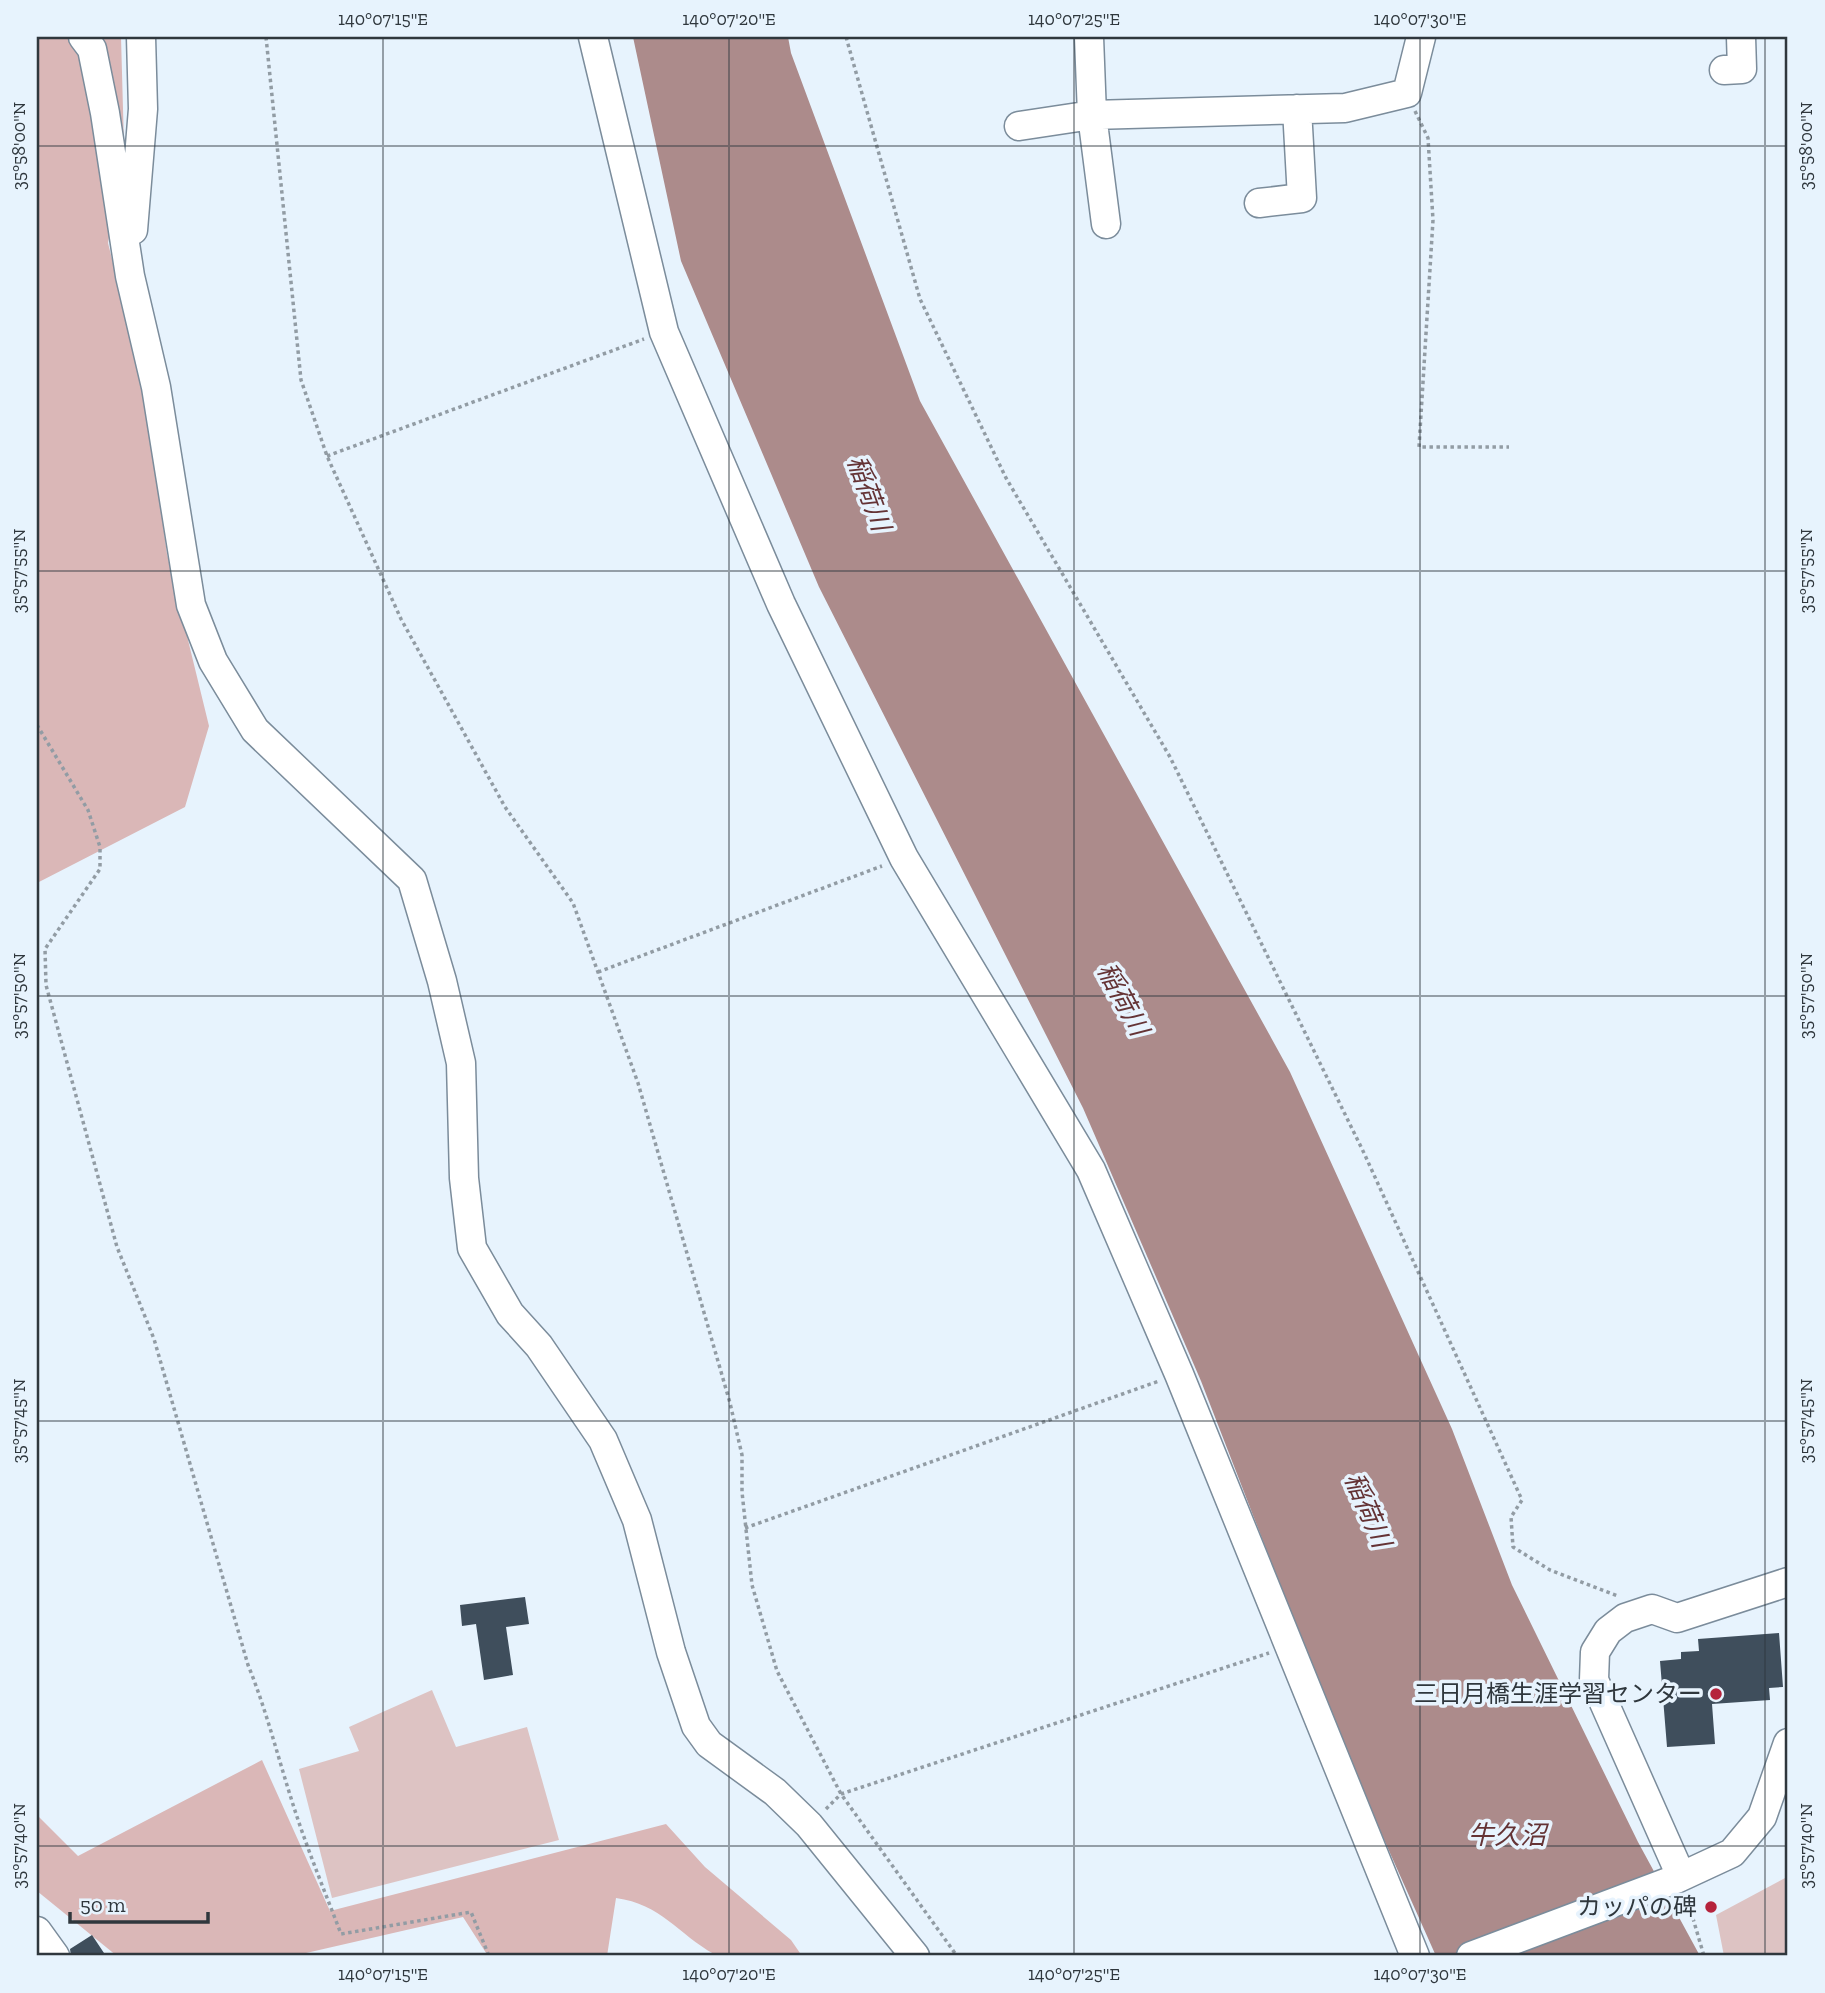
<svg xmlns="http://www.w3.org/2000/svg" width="1825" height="1993" viewBox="0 0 1825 1993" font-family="'Zilla Slab','Noto Sans JP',serif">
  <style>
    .green { fill: #ddc3c3 }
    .forest { fill: #dab7b7 }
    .water { fill: #ac8b8b }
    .building { fill: #3f4e5c }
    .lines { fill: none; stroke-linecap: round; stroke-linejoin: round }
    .minor-casing { stroke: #7b8c9b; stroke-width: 31 }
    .path { stroke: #929ca4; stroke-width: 3.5; stroke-dasharray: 3.5 3.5; stroke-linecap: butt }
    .minor { stroke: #fff; stroke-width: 28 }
    .ticks { fill: none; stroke: #2f373d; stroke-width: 2; stroke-opacity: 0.45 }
    .poi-dot { fill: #b5223b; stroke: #e7f3fd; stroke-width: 2.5 }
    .labels { text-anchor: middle; stroke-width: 7; stroke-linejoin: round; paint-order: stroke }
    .poi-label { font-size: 24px; fill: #2f373d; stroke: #e7f3fd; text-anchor: end }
    .water-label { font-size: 26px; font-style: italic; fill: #643335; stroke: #e7f3fd }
    .neatline { fill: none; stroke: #2f373d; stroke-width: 2.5 }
    .ticks-label { font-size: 18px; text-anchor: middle; fill: #2f373d }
  </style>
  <rect width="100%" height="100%" fill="#e7f3fd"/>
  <path class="green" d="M432 1690 456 1747 527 1727 559 1840 332 1898 299 1769 359 1751 349 1727Z
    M1788 1872V1956H1724L1716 1915 1787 1877Z"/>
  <path class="forest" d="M37 37H121L124 145 108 243 145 391 167 554 209 726 185 807 37 883Z
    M262 1760 330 1911 666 1824 705 1867 791 1940 802 1956C786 1956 724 1960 714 1954 678 1934 661 1904 616 1898L607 1956H488L463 1917 293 1956H117L37 1891V1815L78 1856Z"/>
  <path class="water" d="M633 37H788L791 53 920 401 1290 1072 1452 1429 1512 1585 1638 1842 1700 1956H1436L1344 1750 1201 1381 1083 1108 819 587 681 261Z"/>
  <path class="building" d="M525 1597 529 1624 506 1627 513 1675 484 1680 476 1624 462 1626 460 1605Z
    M1779 1633 1783 1687 1769 1688 1770 1700 1712 1704 1715 1744 1667 1747 1660 1661 1681 1659V1652L1699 1651 1698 1639Z
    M92 1935 106 1956H71L70 1949Z"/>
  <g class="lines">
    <defs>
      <path id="minor" d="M83 37 92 49 105 113 130 276 156 387 191 605 213 661 255 730 412 880 442 981 461 1063 464 1178 472 1248 510 1314 539 1346 603 1440 637 1520 671 1652 696 1726 709 1744 775 1792 809 1825 915 1956
        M593 37 664 332 781 604 904 858 1091 1170 1179 1374 1415 1956
        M1089 37 1092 115 1106 224
        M1724 70 1742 69 1741 37
        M1019 126 1092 115 1345 108 1407 93 1421 37
        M1259 203 1302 198 1297 109
        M133 230 143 109 141 37
        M1681 1876 1594 1680 1595 1652 1608 1631 1625 1618 1652 1609 1677 1618 1788 1582
        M37 1931 55 1956
        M1471 1956 1676 1879 1732 1853 1762 1817 1788 1743"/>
    </defs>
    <use href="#minor" class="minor-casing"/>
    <path class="path" d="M266 37 301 380 327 456 401 619 505 807 573 903 638 1083 730 1403 742 1455V1492L752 1585 777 1671 841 1794 957 1956
      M846 37 920 299 1006 478 1170 757 1364 1153 1522 1500 1511 1517 1513 1547 1550 1570 1618 1596
      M1415 111 1428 138 1433 220 1419 447H1509
      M327 456 644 339
      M37 725 88 810 100 847V869L45 949 46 985 117 1247 154 1339 248 1665C266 1709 277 1754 291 1798 305 1844 324 1889 341 1934L471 1912 489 1956
      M598 972 882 866
      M745 1528 1159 1381
      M826 1809 841 1794 1269 1653
      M1687 1898 1704 1956"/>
    <use href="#minor" class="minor"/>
  </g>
  <path class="ticks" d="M38 37V1956M383 37V1956M729 37V1956M1074 37V1956M1420 37V1956M1765 37V1956M37 146H1788M37 571H1788M37 996H1788M37 1421H1788M37 1846H1788"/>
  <g class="poi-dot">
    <circle cx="1716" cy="1694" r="7"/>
    <circle cx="1711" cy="1907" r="7"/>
  </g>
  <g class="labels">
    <g class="poi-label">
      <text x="1702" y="1702">三日月橋生涯学習センター</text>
      <text x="1697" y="1915">カッパの碑</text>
    </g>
    <g class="water-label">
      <text transform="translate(869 493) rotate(70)" y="9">稲荷川</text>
      <text transform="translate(1123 999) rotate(62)" y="9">稲荷川</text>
      <text transform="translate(1368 1510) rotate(67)" y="9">稲荷川</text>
      <text x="1507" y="1844">牛久沼</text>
    </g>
  </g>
  <rect width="1825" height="1993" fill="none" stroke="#e7f3fd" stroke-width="77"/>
  <path d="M70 1912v10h138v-10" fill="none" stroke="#2f373d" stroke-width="3.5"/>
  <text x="80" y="1912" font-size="21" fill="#2f373d" stroke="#e7f3fd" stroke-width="5" paint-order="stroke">50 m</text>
  <rect x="38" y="38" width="1748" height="1916" class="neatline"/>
  <g class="ticks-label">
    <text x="383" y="25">140°07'15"E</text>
    <text x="729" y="25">140°07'20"E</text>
    <text x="1074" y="25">140°07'25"E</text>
    <text x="1420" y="25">140°07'30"E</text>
    <text transform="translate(19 146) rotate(-90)" y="6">35°58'00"N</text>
    <text transform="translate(1806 146) rotate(-90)" y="6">35°58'00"N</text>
    <text transform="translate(19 571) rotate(-90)" y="6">35°57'55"N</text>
    <text transform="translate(1806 571) rotate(-90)" y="6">35°57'55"N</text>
    <text transform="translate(19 996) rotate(-90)" y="6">35°57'50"N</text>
    <text transform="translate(1806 996) rotate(-90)" y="6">35°57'50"N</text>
    <text transform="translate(19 1421) rotate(-90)" y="6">35°57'45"N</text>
    <text transform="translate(1806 1421) rotate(-90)" y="6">35°57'45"N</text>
    <text transform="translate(19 1846) rotate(-90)" y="6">35°57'40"N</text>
    <text transform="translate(1806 1846) rotate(-90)" y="6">35°57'40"N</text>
    <text x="383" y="1980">140°07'15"E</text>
    <text x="729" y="1980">140°07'20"E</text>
    <text x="1074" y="1980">140°07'25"E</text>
    <text x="1420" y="1980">140°07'30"E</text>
  </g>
</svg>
